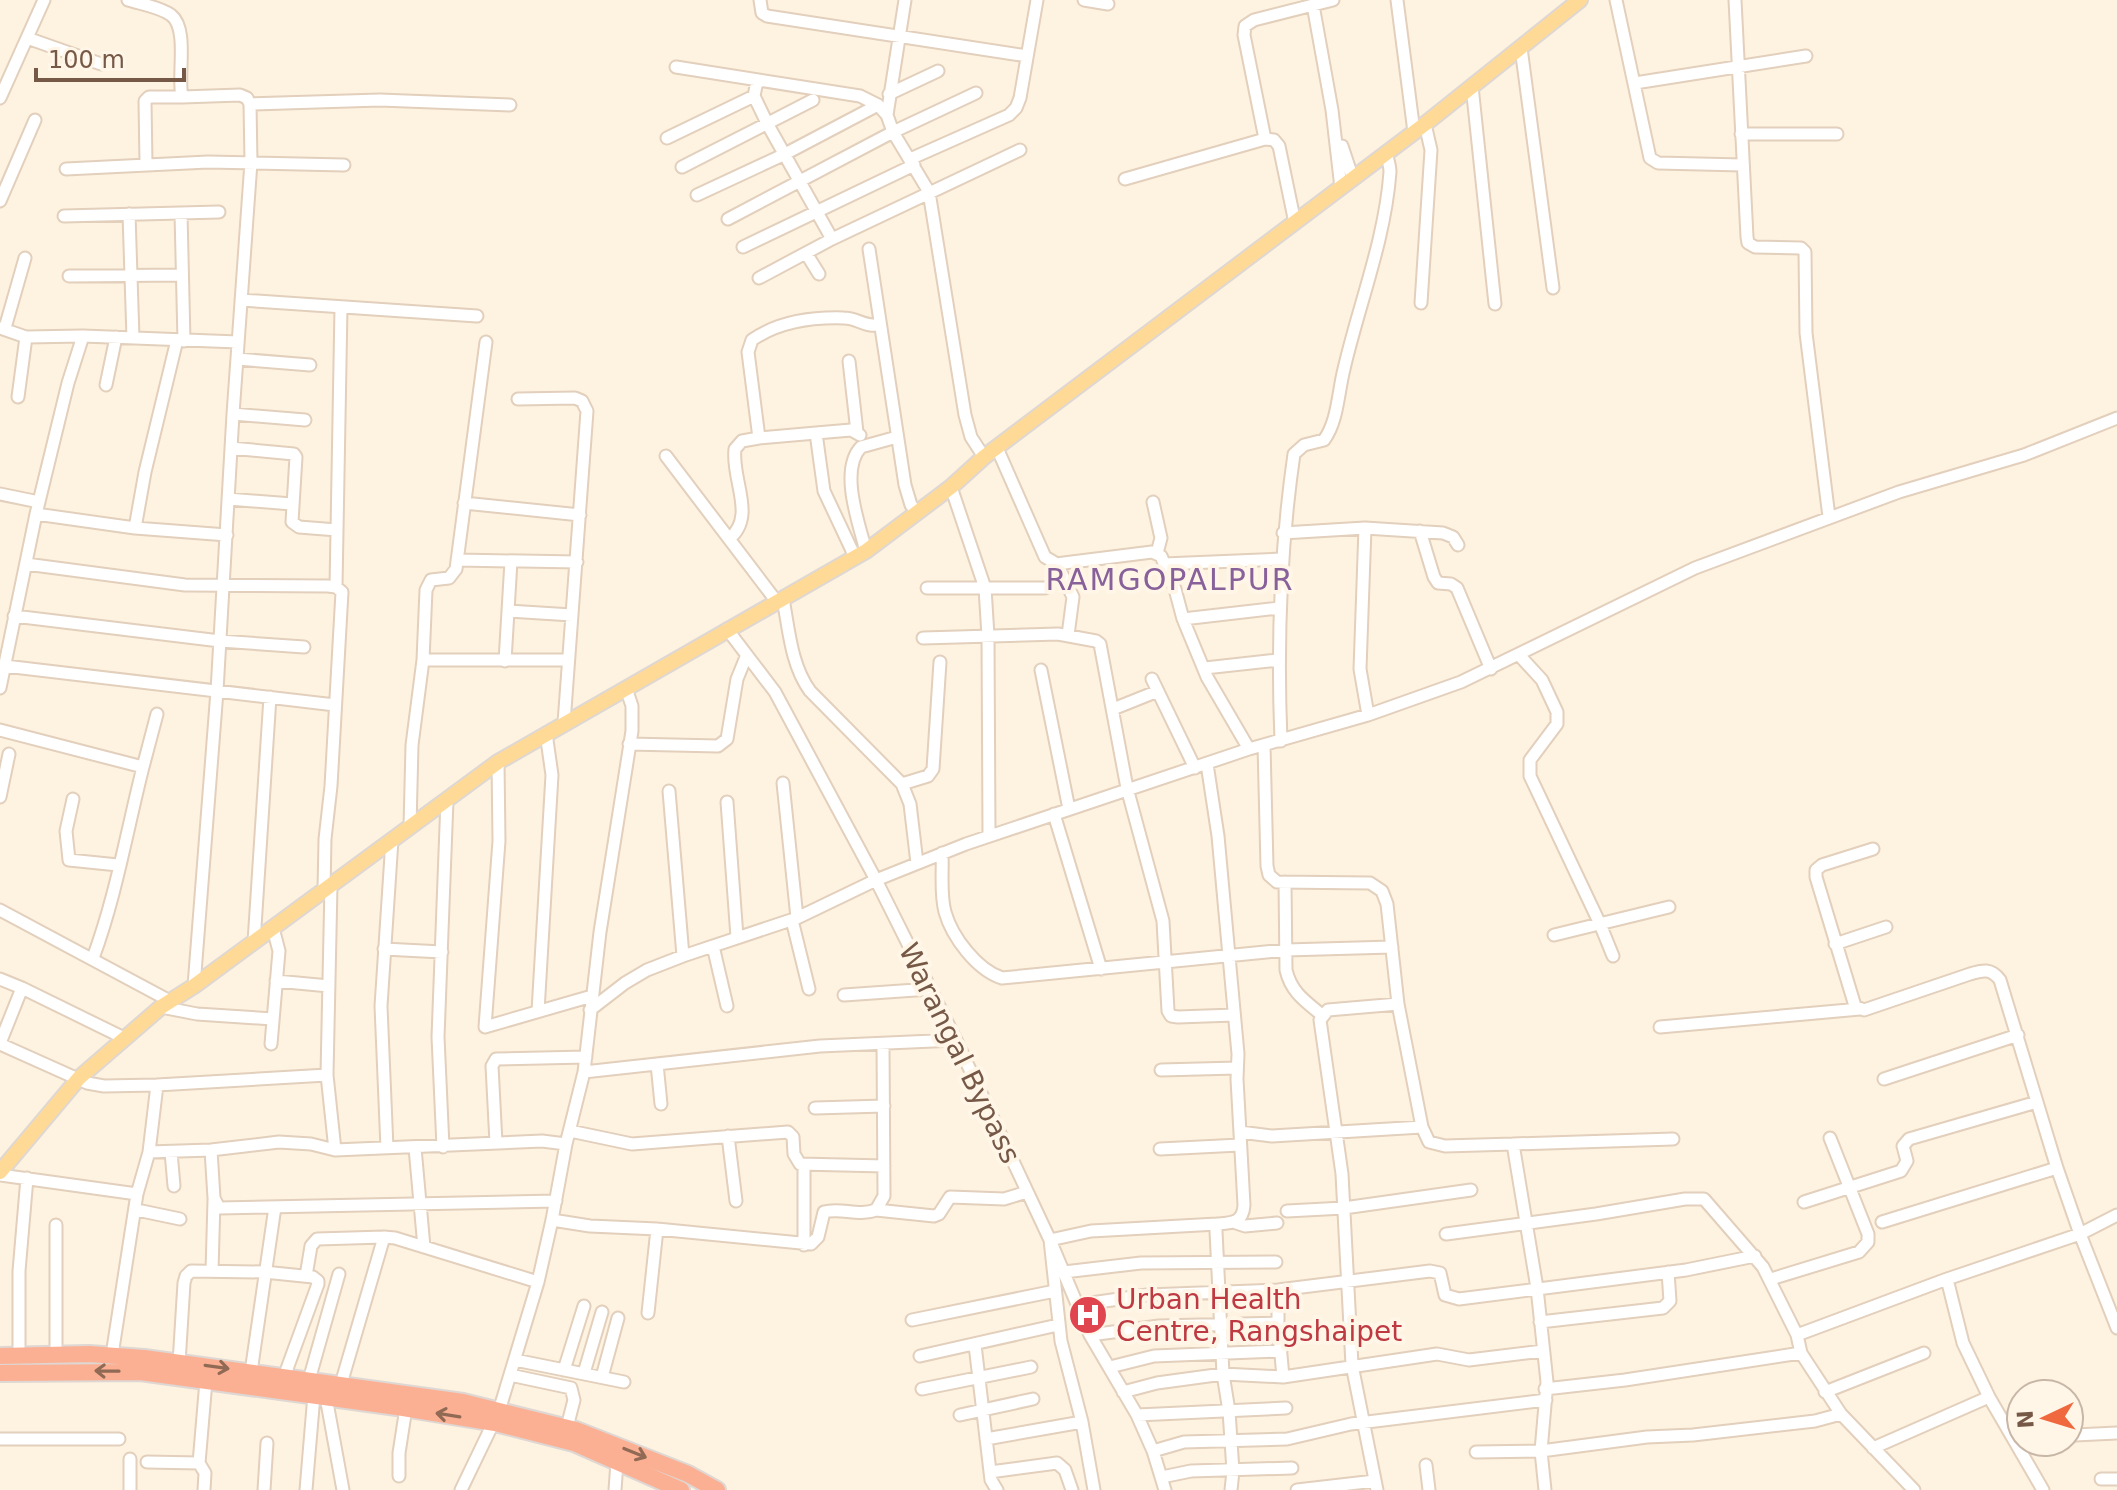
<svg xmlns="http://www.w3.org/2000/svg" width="2117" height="1490" viewBox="0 0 2117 1490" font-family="'DejaVu Sans',sans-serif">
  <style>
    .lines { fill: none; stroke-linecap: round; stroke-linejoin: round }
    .minor-casing { stroke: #e2cfbc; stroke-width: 15 }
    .major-casing { stroke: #ded7d3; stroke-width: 18 }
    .highway-casing { stroke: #ded7d3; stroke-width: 20 }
    .minor { stroke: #fff; stroke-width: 11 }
    .major { stroke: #ffda96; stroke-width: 14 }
    .highway { stroke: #fcb093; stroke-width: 16 }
    .oneway { stroke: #916a55 }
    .labels { text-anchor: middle; stroke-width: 8; stroke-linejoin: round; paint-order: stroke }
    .street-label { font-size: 28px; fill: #765846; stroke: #fff6e8 }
    .health-label { font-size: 28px; fill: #be3a42; stroke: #fff6e8; text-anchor: start }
    .neighbourhood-label { font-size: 30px; letter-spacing: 2px; fill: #88619a; stroke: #fff6e8 }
  </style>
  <rect width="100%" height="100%" fill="#fef3e0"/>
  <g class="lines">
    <defs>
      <path id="minor" d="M128 0C141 4 160 7 171 15 189 29 177 75 182 97L240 95 247 98 250 104 251 162 233 414 217 691 194 986
        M760 0 762 13 767 16 1027 56
        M1084 0 1108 4
        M1397 0 1414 132
        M1616 0 1650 158 1658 163 1742 165
        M1735 0 1747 237 1748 243 1755 247 1801 248 1805 252 1806 333 1829 517
        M1313 5 1332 110 1341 188
        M27 38 101 64
        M1521 48 1553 288
        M676 67 860 96 878 105 887 115 893 132 929 192 965 415 971 437 984 457
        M757 81 754 96 768 125 832 239
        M1635 83 1806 56
        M1472 86 1495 304
        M889 94 938 71
        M0 98 44 0
        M250 104 380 100 510 105
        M887 115 905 0
        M1741 134H1837
        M667 138 754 96
        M1342 146 1353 179
        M910 159 1009 115 1016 108 1020 98 1037 0
        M146 164 145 101 149 97H182
        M682 167 813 100
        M66 169 208 162 344 165
        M1125 179 1265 139
        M697 195 783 155 878 105
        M0 201 35 120
        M181 213 184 341
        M129 214 133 338
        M64 216 219 212
        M728 219 893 132 976 93
        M1295 223 1279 146 1274 140 1265 139 1244 35 1245 26 1254 20 1333 0
        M743 247 914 165
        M869 249 905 485 911 505 918 513
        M806 253 819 274
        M69 276 182 275
        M759 278 832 239 1020 150
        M241 300 477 316
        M1421 303 1431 150 1425 124
        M0 328 26 337 83 336 238 342
        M5 328 25 258
        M237 359 310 365
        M849 361 857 432
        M106 385 116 337
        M18 397 26 337
        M518 399 575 398 582 401 587 411 564 723
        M233 414 305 420
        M816 433 851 430 860 435
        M231 448 294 454 296 457 292 522 299 527 337 530
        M997 448 1045 557 1057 564 1064 563 1152 552 1161 556 1175 589 1183 619 1207 677 1249 749
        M666 456 777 602
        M951 487 985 588 988 636 989 835
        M0 494 39 502
        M228 499 292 504
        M1153 502 1161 538 1157 553
        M464 503 580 515
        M36 514 135 528 227 535
        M135 528 145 472 177 340
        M1365 528 1443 533 1453 537 1458 545
        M1420 531 1434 577 1438 583 1451 584 1457 588 1491 669
        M1283 533 1365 528 1360 669 1368 715
        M729 539C757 516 731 480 735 449L742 441 759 438
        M866 551C859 524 839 470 861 447L897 437
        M855 557 824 491 816 433 759 438 748 352 752 340C778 322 812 317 844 318 858 318 863 327 880 325
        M457 560 577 562
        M26 564 185 585 328 586 336 587 342 592 331 786 325 839 324 890
        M1057 564 1073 597 1068 635
        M1164 564 1282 559
        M336 587 341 307
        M927 588H1045
        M783 599C789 630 791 665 810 691L902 784 910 804 917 863
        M508 611 572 615
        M14 616 220 641 304 647
        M1183 619 1279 608
        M727 629 775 692 876 880 956 1040 1050 1240 1090 1335 1137 1415 1153 1451 1165 1490
        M923 638 1058 634 1096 641 1100 644 1127 788 1163 921 1168 1011 1171 1016 1178 1017 1234 1015
        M1519 655 1542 680 1557 712V724L1530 760V776L1600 924 1613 956
        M423 660H567
        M505 661 511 561
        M5 666 335 705
        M1205 668 1278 660
        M1041 670 1069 809
        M1152 679 1195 768
        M0 688 36 514 68 383 83 336
        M1113 709 1158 691
        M0 730 143 767C127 830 116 896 93 958
        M1281 741C1277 645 1280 550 1294 454L1304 445 1324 440C1338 421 1338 392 1344 369 1359 304 1385 240 1390 172 1390 165 1388 160 1386 154
        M629 744 718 746 727 739 737 679 746 657
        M1264 745 1267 866 1269 875 1277 882 1370 883 1382 891 1387 904 1398 1004 1422 1127 1429 1142 1445 1146 1513 1144 1537 1288 1547 1382 1541 1451 1545 1490
        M498 762 499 841 485 1027 592 996
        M1207 764 1218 836 1238 1054 1237 1079 1244 1205C1243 1223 1232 1223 1217 1224L1216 1231 1223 1374 1229 1411 1233 1471 1231 1490
        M143 767 157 714
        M783 783 797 918
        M902 784 928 776 933 769 940 662
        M669 791 683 956
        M0 797 9 754
        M73 799 66 831 69 860 118 865
        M727 802 737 937
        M1054 814 1101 969
        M410 827 412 745 423 660 426 590 431 580 449 578 456 569 486 342
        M1873 849 1822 865 1816 870V877L1855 1006 1864 1010 1970 974C1983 970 1991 968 2000 980L2057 1168 2080 1234 2117 1328
        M942 853C943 872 940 894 945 912 952 937 977 970 1002 978L1286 950 1392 947
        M1285 882 1286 970C1291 992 1305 1001 1322 1015
        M331 885 327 1075 335 1150
        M0 910 170 1001
        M792 920 809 989
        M1554 935 1669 907
        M254 942 270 697
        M1835 944 1886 927
        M713 946 727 1006
        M384 949 442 952
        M0 979 22 988 0 1043
        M276 981 329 986
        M22 988 124 1038
        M844 995 930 989
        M161 1007 197 1014 273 1019
        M590 1010 625 983 647 970 683 956 797 918 876 880 966 844 1249 749 1368 715 1461 682 1695 568 1899 492 2024 455 2117 418
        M538 1011 552 775 546 733
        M1660 1027 1860 1009
        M0 1044 87 1083 104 1086 157 1085 149 1152 137 1194 112 1355
        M271 1044 279 951 273 928
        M657 1064 661 1104
        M1161 1070 1237 1068
        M584 1072 820 1046 956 1040
        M1884 1079 2018 1035
        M157 1085 327 1075
        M815 1108 884 1106
        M570 1131 632 1144 788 1132 793 1137 794 1154 800 1164 884 1166
        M1240 1132 1272 1136 1422 1127
        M728 1136 736 1201
        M496 1143 492 1066 496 1059 586 1057
        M1513 1144 1673 1139
        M443 1147 438 1037 447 800
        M387 1148 381 1006 392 840
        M415 1148 424 1247
        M1160 1149 1240 1145
        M211 1150 214 1198 219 1208 556 1201
        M149 1152 211 1150 279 1142 311 1144 335 1150 542 1141 566 1144
        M171 1152 174 1186
        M0 1175 137 1194
        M1804 1202 1901 1171 1907 1161 1903 1146 1909 1139 2037 1102
        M137 1210 180 1219
        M876 1210 934 1216 939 1214 950 1197 1004 1199 1027 1192
        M1287 1211 1344 1208 1471 1190
        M552 1220 590 1226 657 1229 811 1244 818 1237 824 1212C841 1207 858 1217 876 1210L884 1196 883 1044
        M1882 1222 2057 1168
        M1236 1223 1245 1226 1277 1223
        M1446 1234 1596 1214 1685 1199H1704L1763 1267 1797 1335 1801 1353 1841 1414 1914 1490
        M804 1245V1166
        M212 1271 214 1200
        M1064 1272 1141 1263 1276 1262
        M306 1276 311 1246 317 1239 384 1237
        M1771 1279 1859 1252 1868 1242V1234L1830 1138
        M1278 1290V1323L1283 1377
        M1077 1305 1147 1295 1278 1290 1430 1271 1440 1273 1445 1295 1459 1299 1686 1270 1755 1256
        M648 1313 657 1229
        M912 1320 1055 1291
        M1540 1322 1663 1308 1670 1301 1668 1272
        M1090 1335 1159 1326 1278 1323
        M1797 1335 1947 1279
        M975 1345 991 1480 997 1490
        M56 1354V1225
        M19 1356V1271L27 1178
        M920 1356 1058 1325
        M515 1360 624 1382
        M179 1363 184 1283 186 1276 191 1271 264 1272 313 1277 318 1281V1284L284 1377
        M1110 1367 1154 1356 1281 1351
        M564 1370 584 1306
        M251 1372 275 1207
        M584 1373 602 1312
        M510 1375 571 1388 574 1400 567 1427
        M602 1377 618 1318
        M309 1380 339 1274
        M341 1384 384 1237 395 1238 538 1282
        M922 1389 1031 1367
        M1545 1389 1625 1380 1801 1353
        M1123 1392 1157 1383 1223 1374 1283 1377 1437 1354 1469 1360 1543 1351
        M1825 1392 1924 1353
        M326 1397 343 1490
        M960 1415 1033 1399
        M1137 1415 1286 1408
        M2075 1435 2117 1433
        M0 1439H119
        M986 1439 1082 1422
        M1873 1448 1989 1397
        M1153 1451 1184 1442 1287 1439 1351 1424 1546 1400
        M1476 1452 1541 1451 1647 1437 1693 1435 1815 1421 1841 1414
        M147 1462 199 1463
        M1426 1465 1429 1490
        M990 1472 1057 1463 1065 1470 1072 1490
        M399 1476V1453L406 1408
        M1162 1477 1191 1471 1292 1468
        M2101 1479H2117
        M130 1490V1459
        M204 1490 205 1473 199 1463 206 1381
        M264 1490 267 1443
        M306 1490 314 1395
        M461 1490 499 1411 538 1282 552 1220 566 1144 584 1072 600 932 632 731V706L626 688
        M615 1490 617 1462
        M1094 1490 1082 1422 1061 1341 1050 1240 1091 1231 1217 1224
        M1297 1490 1375 1481
        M1377 1490 1352 1365 1342 1174 1320 1020 1328 1010 1398 1004
        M2043 1490 1989 1397 1963 1343 1947 1279 2080 1234 2117 1215"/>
      <path id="major" d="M0 1172 79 1078 161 1007 194 986 498 762 866 551 951 487 984 457 1425 124 1580 0"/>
      <path id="highway" d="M0 1356 89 1354 144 1358 463 1402 576 1430 688 1474 717 1490
        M0 1373 140 1372 397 1407 495 1423 574 1443 681 1490"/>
    </defs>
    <use href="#minor" class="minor-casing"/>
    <use href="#major" class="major-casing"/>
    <use href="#highway" class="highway-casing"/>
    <use href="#minor" class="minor"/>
    <use href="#major" class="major"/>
    <use href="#highway" class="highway"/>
  </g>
  <defs><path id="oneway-shaft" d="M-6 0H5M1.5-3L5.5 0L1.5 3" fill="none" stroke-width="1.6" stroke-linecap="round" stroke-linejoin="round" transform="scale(2)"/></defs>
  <g class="oneway">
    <use href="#oneway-shaft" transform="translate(217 1367) rotate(8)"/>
    <use href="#oneway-shaft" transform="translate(107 1371) rotate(-179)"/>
    <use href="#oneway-shaft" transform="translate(448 1415) rotate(-171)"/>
    <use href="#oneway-shaft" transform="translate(635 1453) rotate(22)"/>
  </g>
  <defs>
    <symbol id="hospital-disc" viewBox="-11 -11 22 22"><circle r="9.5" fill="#e0444e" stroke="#fff6e8"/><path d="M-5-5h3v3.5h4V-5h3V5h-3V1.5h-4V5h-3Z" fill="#fff"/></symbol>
  </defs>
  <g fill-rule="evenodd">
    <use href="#hospital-disc" x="1066" y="1293" width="44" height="44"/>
  </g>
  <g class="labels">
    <g class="street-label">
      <text transform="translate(960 1053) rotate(64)" y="10">Warangal Bypass</text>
    </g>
    <g class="health-label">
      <text x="1116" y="1309">Urban Health<tspan x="1116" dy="32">Centre, Rangshaipet</tspan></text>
    </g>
    <g class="neighbourhood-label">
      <text x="1170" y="590">RAMGOPALPUR</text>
    </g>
  </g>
  <g transform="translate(2045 1418) rotate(266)"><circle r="38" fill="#fff6e8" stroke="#c8b7a7" stroke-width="2"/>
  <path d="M0-6L14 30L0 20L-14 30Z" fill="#f0683d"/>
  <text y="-12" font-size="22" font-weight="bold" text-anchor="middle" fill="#765846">N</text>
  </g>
  <path d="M36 68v12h148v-12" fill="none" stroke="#765846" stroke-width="4"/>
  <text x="48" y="68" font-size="24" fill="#765846" stroke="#fff6e8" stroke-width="6" paint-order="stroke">100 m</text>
</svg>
